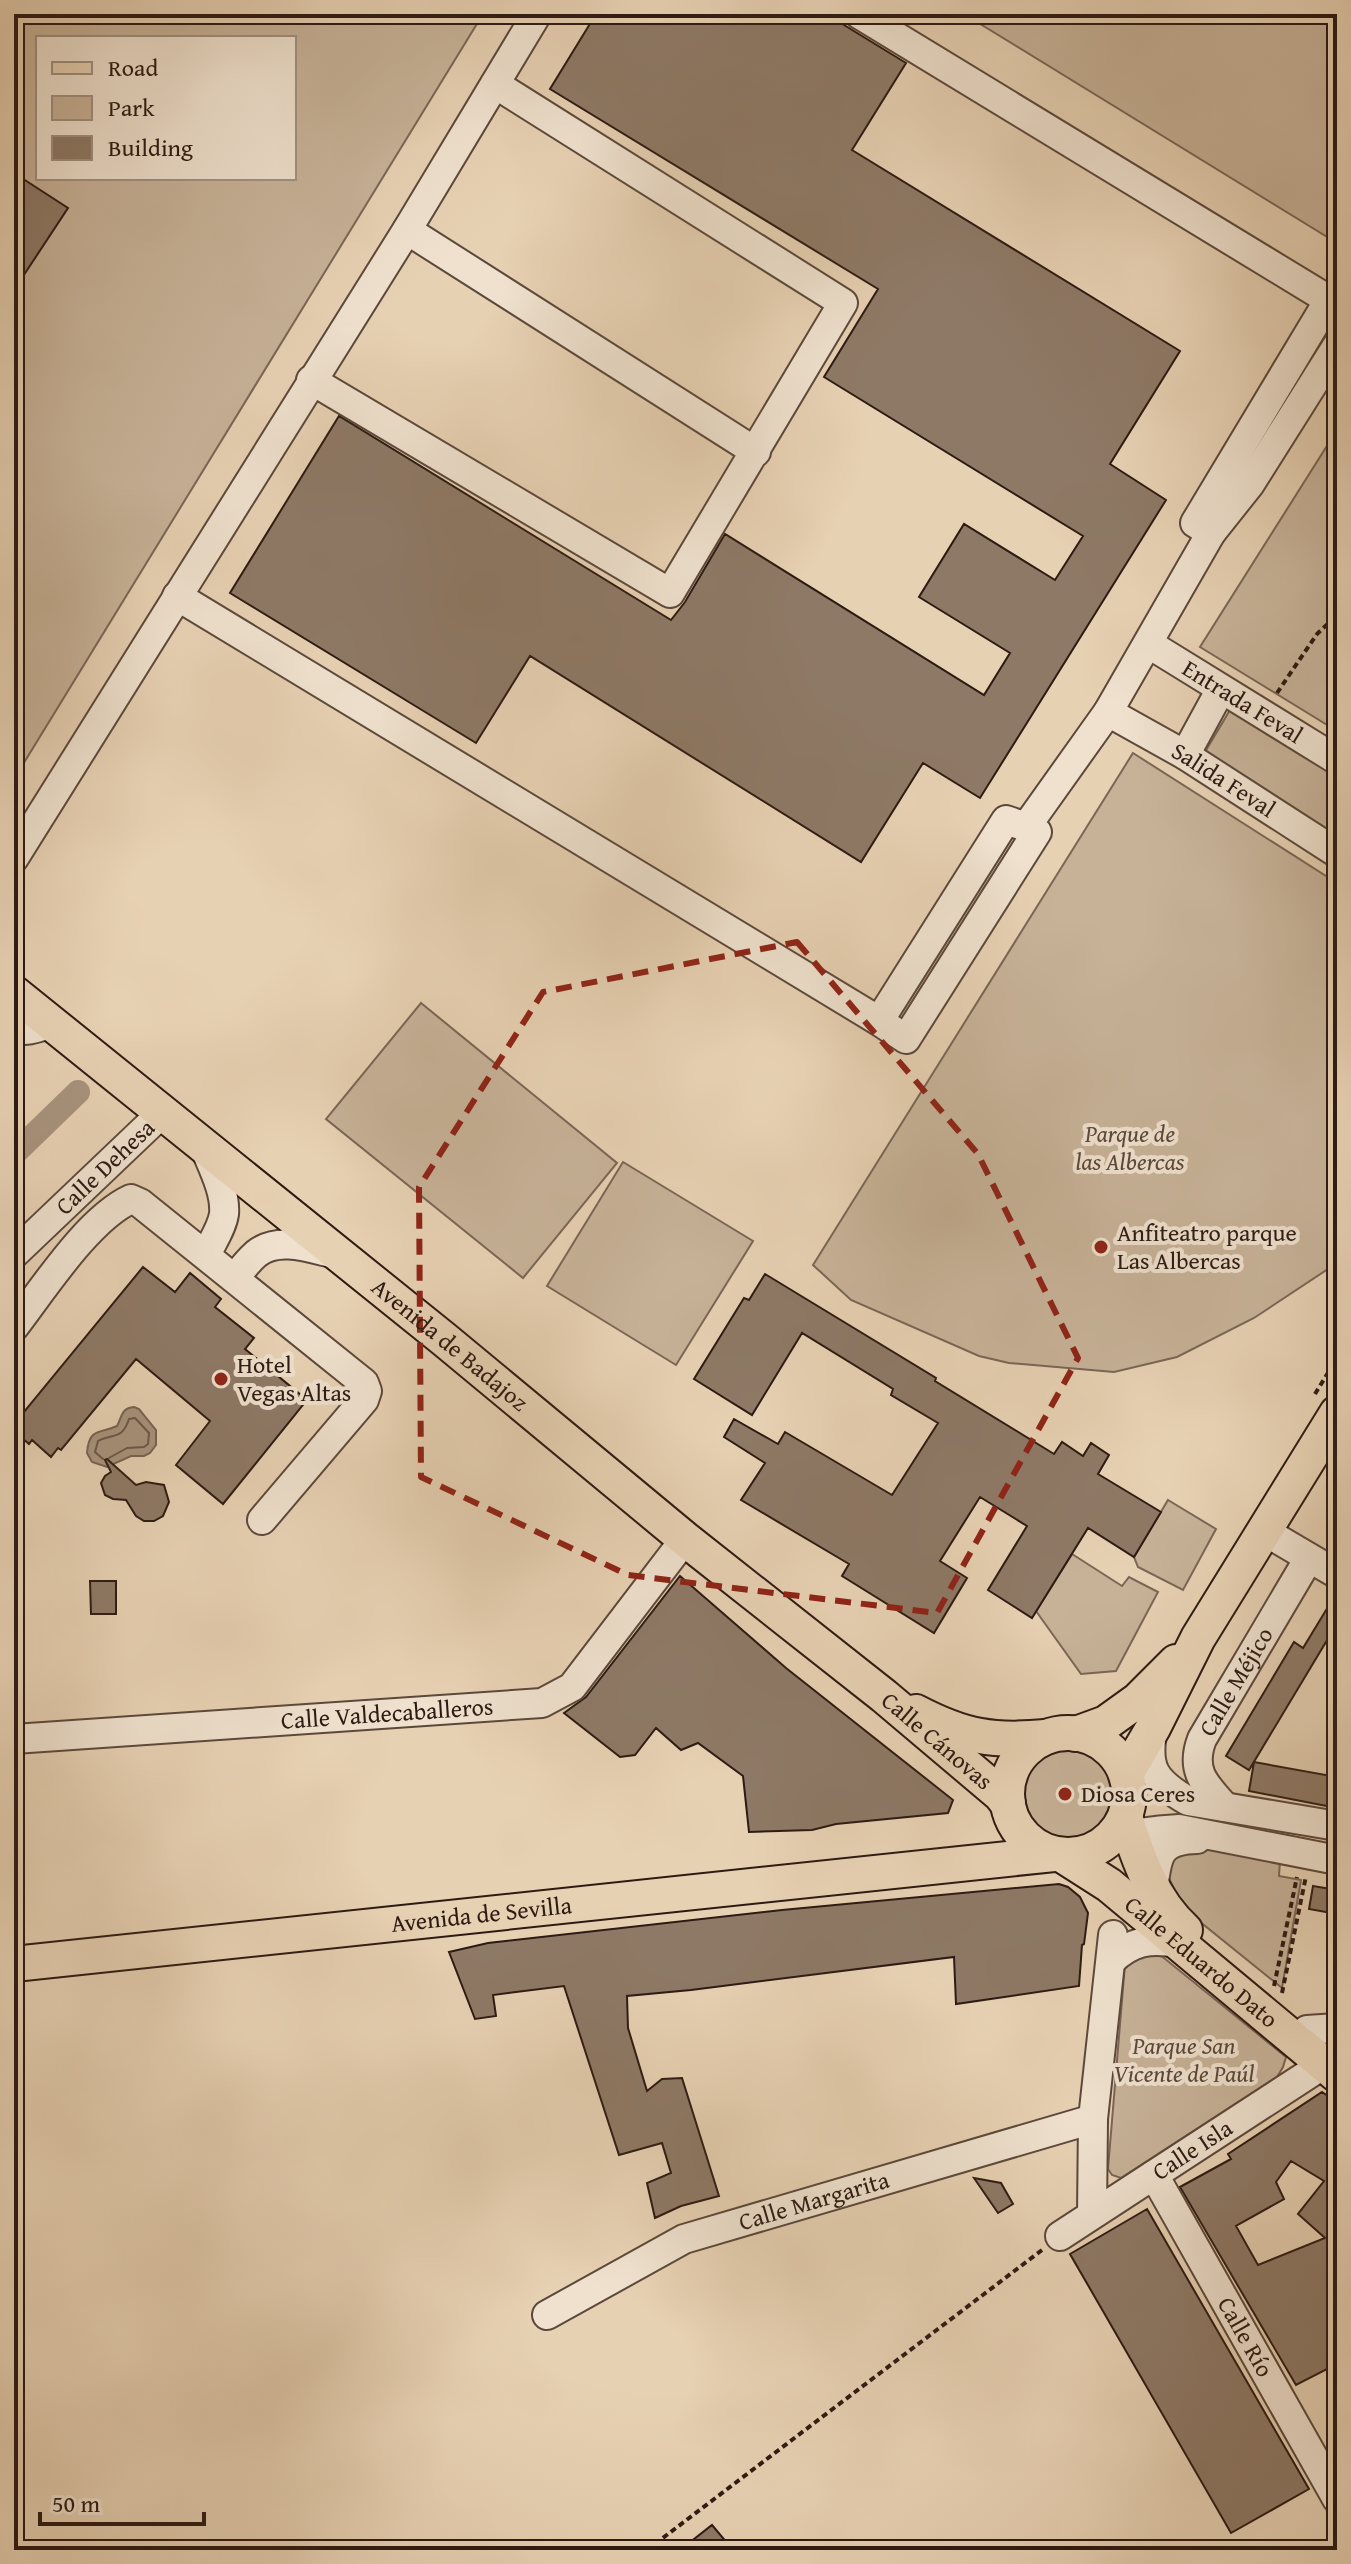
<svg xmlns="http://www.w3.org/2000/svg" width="1351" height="2564" viewBox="0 0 1351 2564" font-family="'Gentium Book Plus',serif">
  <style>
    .green { fill: #c7b298; stroke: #7a6656; stroke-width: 2; fill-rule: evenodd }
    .water { fill: #a8937d; stroke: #776353; stroke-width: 2 }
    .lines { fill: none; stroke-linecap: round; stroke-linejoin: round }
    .shore { stroke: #6a5648; stroke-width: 2 }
    .canal { stroke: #a8937d; stroke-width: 24 }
    .building { fill: #8e7966; stroke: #2d1a13; stroke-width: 2; fill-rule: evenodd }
    .minor-casing { stroke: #5c483b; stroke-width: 32 }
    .major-casing { stroke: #2d1a13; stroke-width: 38 }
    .path { stroke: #2d1a13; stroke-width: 4; stroke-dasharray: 6 4; stroke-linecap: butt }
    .minor { stroke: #efe1ce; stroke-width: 28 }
    .major { stroke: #e7d1b3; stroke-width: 34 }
    .marked { fill: none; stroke: #8f2418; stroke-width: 6; stroke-dasharray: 16 10; stroke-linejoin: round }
    .poi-dot { fill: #8f2418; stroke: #efe1ce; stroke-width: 3 }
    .labels { text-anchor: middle; stroke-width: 8; stroke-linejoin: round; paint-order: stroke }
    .street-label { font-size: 24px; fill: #2d1a13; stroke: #efe1ce }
    .park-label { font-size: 24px; font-style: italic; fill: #5b483b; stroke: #efe1ce }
    .poi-label { font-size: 24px; fill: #2d1a13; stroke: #efe1ce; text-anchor: start }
  </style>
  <rect width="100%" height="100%" fill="#e7d1b3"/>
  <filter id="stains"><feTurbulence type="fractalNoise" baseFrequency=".0025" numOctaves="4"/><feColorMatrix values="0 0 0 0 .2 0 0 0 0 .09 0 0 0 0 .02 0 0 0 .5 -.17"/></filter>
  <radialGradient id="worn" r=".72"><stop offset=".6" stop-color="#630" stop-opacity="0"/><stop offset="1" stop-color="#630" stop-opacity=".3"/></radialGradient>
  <path class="green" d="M54 14H483L14 779V27ZM38 38H294V178H38Z
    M964 14H1337V243Z
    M1337 430V731L1200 647Z
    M1233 705 1337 769V838L1202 757Z
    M1133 753 1337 883V1260L1334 1265 1254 1318 1177 1357 1114 1372 1009 1363 979 1356 851 1300 813 1265Z
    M421 1003 617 1163 523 1278 326 1119Z
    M623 1162 753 1241 676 1365 547 1286Z
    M1168 1500 1216 1529 1183 1590 1138 1567 1134 1557Z
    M1072 1554 1122 1586 1129 1577 1158 1592 1116 1671 1081 1674 1036 1611Z
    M1008 1794a60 60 0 1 1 120 0a60 60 0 1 1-120 0Z
    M1193 1846 1280 1861 1279 1876 1301 1880 1282 1988 1183 1908 1167 1874 1172 1858Z
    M1150 1950 1164 1958 1286 2057 1283 2067 1277 2077 1121 2178 1112 2175 1108 2169 1125 1964Z"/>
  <path class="water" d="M134 1407 139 1409 156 1430V1445L150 1453 144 1456H131L107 1467 92 1462 87 1453C89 1427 100 1434 117 1426 122 1417 121 1408 134 1407Z"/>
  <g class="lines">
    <path class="shore" d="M103 1459 95 1452 98 1441C114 1433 122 1440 129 1419L135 1418 149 1433 148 1444 144 1447 127 1448 109 1458"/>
    <path class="canal" d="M14 1154 78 1092"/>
  </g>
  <path class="building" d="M596 14H826L906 63 852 150 1180 351 1110 464 1166 500 980 798 923 763 861 862 530 656 476 743 230 593 339 416 671 620 685 602 725 534 984 695 1010 653 919 597 964 524 1055 580 1083 536 824 377 878 289 550 89Z
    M14 173 68 208 14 290Z
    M143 1267 175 1292 190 1273 221 1299 215 1307 254 1338 245 1349 307 1400 223 1504 176 1465 210 1421 136 1359 61 1450 58 1448 51 1457 32 1440 29 1444 14 1431V1424Z
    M765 1274 936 1378 935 1381 1054 1454 1062 1442 1083 1456 1091 1443 1109 1455 1098 1474 1161 1512 1134 1557 1088 1528 1032 1618 988 1590 1027 1526 980 1497 940 1561 967 1578 934 1633 842 1576 849 1564 741 1500 765 1463 724 1437 734 1419 778 1444 785 1432 892 1495 938 1423 891 1395 893 1389 802 1333 752 1415 694 1379 744 1298 749 1300Z
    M107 1459 136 1485 146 1482 164 1485 169 1502 163 1516 154 1521H144L136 1516 126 1500 113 1499 105 1495 101 1483 105 1476 111 1472 105 1460Z
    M680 1576 786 1668 953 1800 948 1813 836 1824 812 1830 749 1832 743 1776 698 1743 681 1750 656 1728 635 1755 620 1757 564 1713 586 1697Z
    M90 1581H116V1614H91Z
    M1337 1592V1642L1329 1637 1249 1770 1226 1756 1294 1642 1303 1648Z
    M1254 1762 1337 1777V1808L1249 1791Z
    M1059 1884 1068 1887 1080 1897 1088 1913 1084 1944 1082 1945 1079 1986 956 2004 954 1957 691 1990 627 1996 628 2028 647 2091 662 2079 682 2078 719 2196 681 2206 655 2218 647 2183 671 2173 662 2143 619 2155 564 1986 493 1995 496 2016 475 2019 449 1952 488 1943 782 1910Z
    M1313 1886 1337 1890V1914L1309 1909Z
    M1322 2092 1337 2102V2364L1296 2385 1180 2187 1231 2159 1228 2154ZM1291 2161 1324 2181 1298 2214 1325 2238 1258 2265 1236 2226 1284 2199 1276 2182Z
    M974 2178 1001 2183 1013 2204 998 2213Z
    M1147 2209 1309 2489 1231 2533 1070 2254Z
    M712 2525 733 2550H680Z"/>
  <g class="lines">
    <defs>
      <g id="minor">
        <path d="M859 14 1329 300"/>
        <path d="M407 230 756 452"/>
        <path d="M311 380 670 593 843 303 495 84"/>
        <path d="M1211 533 1195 523 1329 300 1337 305"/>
        <path d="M177 596 879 1021"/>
        <path id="s1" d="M1149 644 1337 760"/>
        <path id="s2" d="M1108 712 1185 755 1337 853"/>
        <path d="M1185 755 1221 689"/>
        <path d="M1026 827 1006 820 879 1021 906 1039 1037 832 1026 827 1108 712 1211 533 1250 484 1337 346"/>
        <path d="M14 858 407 230 537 14"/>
        <path d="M14 1028C26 1033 39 1027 51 1023"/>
        <path d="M204 1146C212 1166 226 1192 224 1214 222 1228 212 1242 206 1255"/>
        <path id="s3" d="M14 1254 162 1113"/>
        <path d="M235 1278C241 1270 248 1261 256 1254 278 1236 310 1248 335 1254"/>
        <path d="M14 1327C44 1288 88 1219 131 1199L140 1203 364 1383 367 1391 364 1400 262 1520"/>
        <path d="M1264 1531 1337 1574"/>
        <path d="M1153 1728C1145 1768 1154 1781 1188 1801L1337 1826"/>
        <path id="s4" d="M14 1739 542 1703 572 1687 685 1539"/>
        <path id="s5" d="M1225 1807C1204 1784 1190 1770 1202 1739L1309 1558"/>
        <path d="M1108 1841C1132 1833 1153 1830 1179 1829L1337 1860"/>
        <path d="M1153 1890C1157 1856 1158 1840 1197 1839"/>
        <path d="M1111 1961C1131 1941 1150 1938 1178 1943"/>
        <path d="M1307 2030 1337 2028"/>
        <path id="s6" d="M1154 2175 1337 2499"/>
        <path d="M1092 2214 1093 2119 1113 1935"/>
        <path id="s7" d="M1060 2236 1324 2064"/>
        <path id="s8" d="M547 2315 684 2239 1093 2119"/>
      </g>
      <g id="major">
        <path id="s9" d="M14 993 445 1340 685 1539 884 1696 1000 1794 1008 1804"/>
        <path d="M916 1712C964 1737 993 1742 1046 1737"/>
        <circle cx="1068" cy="1794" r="61"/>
        <path d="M1076 1734 1106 1723 1138 1700 1176 1662"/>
        <path d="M1126 1774 1153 1728 1198 1638 1337 1413"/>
        <path d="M1125 1817C1138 1858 1152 1900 1185 1930"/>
        <path id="s10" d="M1062 1855 1109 1885 1337 2075"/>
        <path id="s11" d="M14 1964 1054 1854"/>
      </g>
    </defs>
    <use href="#minor" class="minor-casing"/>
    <use href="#major" class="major-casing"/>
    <path class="path" d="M1277 693 1317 634 1337 615
      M1315 1394 1337 1358
      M1274 1986 1297 1877
      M1282 1993 1306 1876
      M647 2550 1042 2250"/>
    <use href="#minor" class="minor"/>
    <use href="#major" class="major"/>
  </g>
  <path class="marked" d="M797 942 978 1154 1078 1358 937 1613 628 1575 421 1477 419 1187 543 992Z"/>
  <g class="poi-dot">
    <circle cx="1101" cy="1247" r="8"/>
    <circle cx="221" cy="1379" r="8"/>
    <circle cx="1065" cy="1794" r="8"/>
  </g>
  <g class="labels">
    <g class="street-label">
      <text dy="8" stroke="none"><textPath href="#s1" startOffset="110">Entrada Feval</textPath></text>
      <text dy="8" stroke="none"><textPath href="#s2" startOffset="134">Salida Feval</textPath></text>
      <text dy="8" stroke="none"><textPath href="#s3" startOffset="126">Calle Dehesa</textPath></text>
      <text dy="8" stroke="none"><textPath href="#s9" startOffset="560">Avenida de Badajoz</textPath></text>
      <text dy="8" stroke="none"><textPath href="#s5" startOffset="144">Calle Méjico</textPath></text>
      <text dy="8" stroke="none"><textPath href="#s4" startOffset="374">Calle Valdecaballeros</textPath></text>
      <text dy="8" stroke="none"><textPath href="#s9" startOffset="1188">Calle Cánovas</textPath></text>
      <text dy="8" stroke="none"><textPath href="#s11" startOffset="470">Avenida de Sevilla</textPath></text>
      <text dy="8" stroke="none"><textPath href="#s10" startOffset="176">Calle Eduardo Dato</textPath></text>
      <text dy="8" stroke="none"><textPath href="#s7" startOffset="158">Calle Isla</textPath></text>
      <text dy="8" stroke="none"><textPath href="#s8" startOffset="292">Calle Margarita</textPath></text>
      <text dy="8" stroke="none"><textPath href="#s6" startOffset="186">Calle Río</textPath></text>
    </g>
    <g class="park-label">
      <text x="1130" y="1142">Parque de<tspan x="1130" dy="28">las Albercas</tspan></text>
      <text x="1184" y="2054">Parque San<tspan x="1184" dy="28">Vicente de Paúl</tspan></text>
    </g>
    <g class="poi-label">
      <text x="1117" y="1241">Anfiteatro parque<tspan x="1117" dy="28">Las Albercas</tspan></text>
      <text x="237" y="1373">Hotel<tspan x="237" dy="28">Vegas Altas</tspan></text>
      <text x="1081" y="1802">Diosa Ceres</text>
    </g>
  </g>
  <rect width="1351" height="2564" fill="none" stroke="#e7d1b3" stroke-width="48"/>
  <rect x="16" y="16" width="1319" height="2532" fill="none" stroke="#2d1a13" stroke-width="4"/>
  <rect x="24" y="24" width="1303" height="2516" fill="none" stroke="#2d1a13" stroke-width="2"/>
  <rect x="36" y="36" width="260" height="144" fill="#efe1ce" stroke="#a19183" stroke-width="2"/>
  <rect x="52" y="62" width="40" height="12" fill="#e7d1b3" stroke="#a19183" stroke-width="2"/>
  <text x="108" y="76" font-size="24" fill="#2d1a13">Road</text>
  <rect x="52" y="96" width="40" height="24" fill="#c7b298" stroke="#a19183" stroke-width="2"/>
  <text x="108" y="116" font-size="24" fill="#2d1a13">Park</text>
  <rect x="52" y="136" width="40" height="24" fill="#8e7966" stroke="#a19183" stroke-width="2"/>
  <text x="108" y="156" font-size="24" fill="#2d1a13">Building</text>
  <path d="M40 2512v12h164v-12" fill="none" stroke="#2d1a13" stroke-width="4"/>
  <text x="52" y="2512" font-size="24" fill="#2d1a13" stroke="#efe1ce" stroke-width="6" paint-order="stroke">50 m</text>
  <rect width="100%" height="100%" filter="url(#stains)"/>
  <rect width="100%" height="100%" fill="url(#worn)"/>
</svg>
